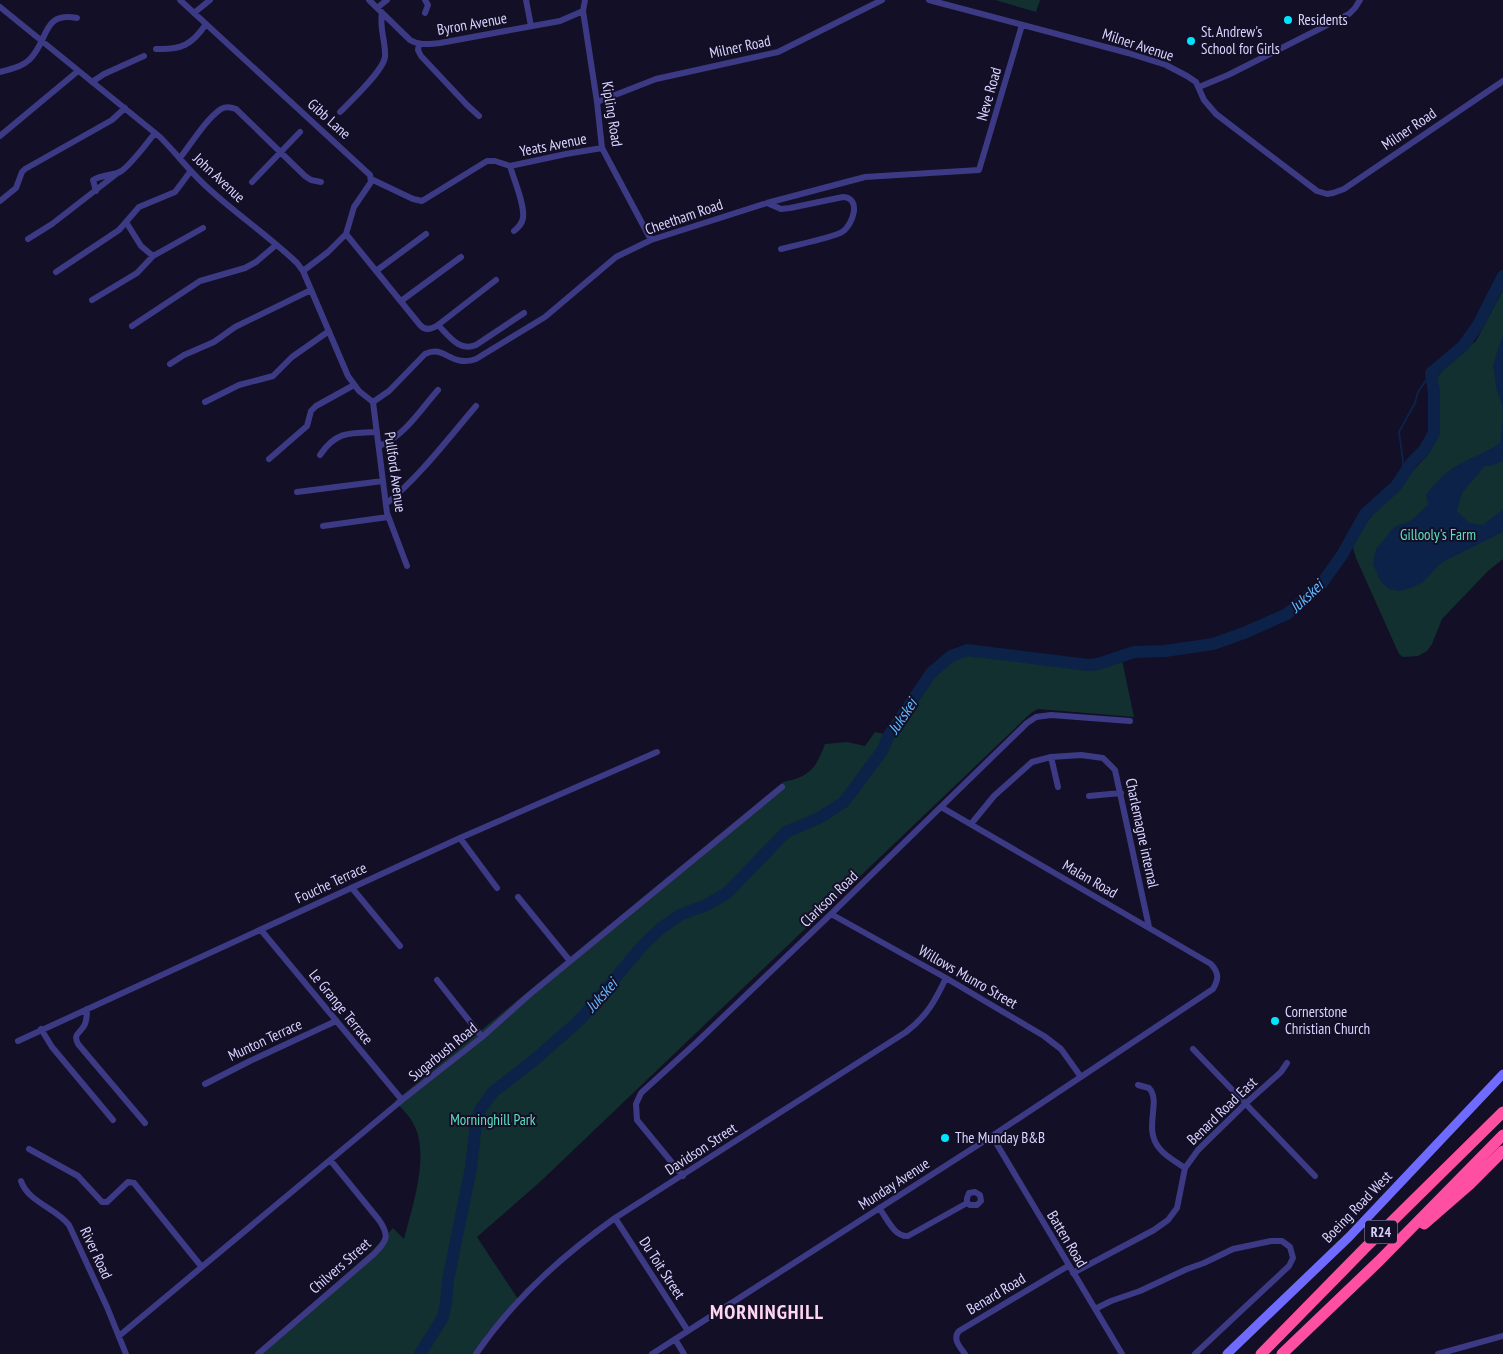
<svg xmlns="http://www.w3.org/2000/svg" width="1503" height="1354" viewBox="0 0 1503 1354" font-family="'PT Sans Narrow',sans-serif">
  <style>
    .green { fill: #12302f }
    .water { fill: #0c2248 }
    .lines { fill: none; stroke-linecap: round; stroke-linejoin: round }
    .stream { stroke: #0c2248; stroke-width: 2 }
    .river { stroke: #0c2248; stroke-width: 12 }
    .minor { stroke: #3d3a85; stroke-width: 6 }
    .secondary { stroke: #6f6bff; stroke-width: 9 }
    .motorway { stroke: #ff4fa3; stroke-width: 11 }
    .poi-dot { fill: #00e5ff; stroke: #130f26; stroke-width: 2 }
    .labels { text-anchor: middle; stroke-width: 4; stroke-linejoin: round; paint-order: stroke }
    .shield { fill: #130f26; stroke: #9e99be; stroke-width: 1 }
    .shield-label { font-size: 14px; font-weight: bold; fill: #d9d4ff }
    .poi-label { font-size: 15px; fill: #d9d4ff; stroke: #130f26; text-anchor: start }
    .street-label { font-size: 15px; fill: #d9d4ff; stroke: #130f26 }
    .park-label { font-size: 15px; fill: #5fe0c0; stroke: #130f26 }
    .water-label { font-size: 16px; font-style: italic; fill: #62b6ff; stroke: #130f26 }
    .district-label { font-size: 20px; font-weight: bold; letter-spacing: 1px; fill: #ffd6f0; stroke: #130f26 }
  </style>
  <rect width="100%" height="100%" fill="#130f26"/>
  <path class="green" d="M995 0H1040L1036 12Z
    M1503 290V559L1488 571 1442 619 1432 644 1427 651 1418 656 1403 657 1399 654 1356 558 1352 545 1360 529 1430 452 1436 437 1437 412 1435 389 1437 377 1455 357 1476 341Z
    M966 650 1088 665 1098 664 1121 655 1134 717 1038 709 1031 713 541 1181 477 1237 518 1299 488 1332 474 1354H255L371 1252 393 1228 404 1239C412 1208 430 1155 414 1125 410 1116 401 1108 395 1101L783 782C810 777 816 768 825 744L847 742 865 746 875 732 889 735 931 673 951 656Z"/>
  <path class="water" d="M1503 334V461L1491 466H1485L1462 493 1457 511 1469 523 1483 525 1503 509V532L1441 563 1423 582 1411 588 1399 591 1389 589 1381 582 1373 564 1376 549 1394 527 1410 521 1428 505 1426 494C1432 488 1438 480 1445 474 1461 460 1483 455 1500 443L1503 417 1502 404 1497 392 1493 365Z"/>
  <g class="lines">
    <path class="stream" d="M1396 486 1402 475 1403 461 1399 432 1415 403 1418 392 1431 373"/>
    <path class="river" d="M420 1354 443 1317 446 1303 448 1280 471 1168 476 1123 480 1110 493 1092 533 1061 572 1027 586 1013 643 945 661 928 680 915 706 905 727 893 786 832 819 818 844 802 882 751 889 735 931 673 951 656 967 650 1088 665 1098 664 1134 652 1165 651 1213 644 1244 633 1287 614 1320 586 1342 555 1365 514 1396 486 1412 462 1424 450 1434 433V392L1431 373 1463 346 1478 325 1503 276"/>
    <path class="minor" d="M180 0 370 175 371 182 354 207 346 234 328 252 303 271
      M369 0 410 40C420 46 429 44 440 43L560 21 583 11
      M526 0 531 26
      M585 0 583 11 597 102 602 148 651 240
      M929 0 1128 53 1166 65 1187 76 1196 82 1204 100 1216 114 1317 191 1327 194 1333 193 1344 189 1503 81
      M0 7 160 137C177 154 190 172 208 188 236 214 269 236 297 263L303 271 348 376 359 391 373 402
      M377 8 387 0
      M194 13 210 0
      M425 13 428 5 425 0
      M419 44 418 50 421 56 467 105 479 116
      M156 49C181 50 192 45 206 24
      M0 72C10 69 22 67 29 60 49 42 41 11 77 18
      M92 82 104 74 144 56
      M1199 87 1228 75 1349 14 1355 8 1360 0
      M597 102 656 79 778 52 882 0
      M340 112C351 101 383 71 385 57 386 42 379 28 382 13
      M0 136 78 71
      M180 158C191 144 206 119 221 109 226 106 231 107 236 109L305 176 311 180 321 182
      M510 166 566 154 602 148
      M371 179 413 199 422 201 487 161H495L510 166C514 180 525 205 523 218 522 224 519 227 514 231
      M252 182 300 132
      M96 191 93 180C102 175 113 175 120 172 130 166 147 143 155 133
      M0 201 16 188 22 172 25 169 112 120 125 108
      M767 203 781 209 790 208 843 197C862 198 853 225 842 232 832 238 795 245 781 249
      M126 222 141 246 153 256
      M346 234 420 325C425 331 432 329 438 325L496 280
      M28 239 52 224 119 172
      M376 271 426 234
      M56 272 119 230 139 207 175 192 190 172
      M92 300 137 273 153 256 203 228
      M401 301 461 257
      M438 325C449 336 459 352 476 345L524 313
      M132 326 200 281 245 268 256 262 276 245
      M170 364 184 355 214 342 235 327 311 290
      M205 402 239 385 273 376 292 357 329 331
      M373 402 389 391 425 354C445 344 450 368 476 359L545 317 616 257 651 240 767 203 865 177 979 170 1022 25
      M373 402 387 513 407 566
      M379 446C404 437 421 409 438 390
      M320 455C336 431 350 433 377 432
      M269 459 307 426 311 411 316 406 354 385
      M297 492 383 481
      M386 504C420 476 447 440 476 406
      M323 526 388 517
      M1051 757 1058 787
      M1089 796 1121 793
      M971 824 994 796 1032 762 1051 757 1081 755 1103 758 1115 770 1149 927
      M460 838 497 888
      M352 888 400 946
      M518 897 570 961
      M831 914 946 978 1044 1036 1061 1049 1081 1077
      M261 930 402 1100
      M437 980 482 1037
      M87 1009C87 1015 87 1021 84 1026 79 1034 73 1034 78 1044L145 1123
      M41 1029 52 1047 113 1120
      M18 1041 460 838 657 752
      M1193 1049 1315 1176
      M205 1084 250 1061 336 1021
      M1138 1085 1149 1088C1162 1102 1142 1129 1160 1149 1166 1157 1177 1162 1185 1168
      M992 1136 1122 1354
      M29 1149 78 1176 102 1202H107L128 1182 134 1183 201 1266
      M683 1176 637 1120 636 1104 641 1093 697 1042 831 914 1027 723 1036 717 1051 715 1130 721
      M21 1181C28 1202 56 1208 69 1225L107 1307 126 1354
      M879 1208C887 1218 894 1237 908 1236L967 1203 970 1205H977L981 1201 980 1195 975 1192 969 1193 967 1198V1203
      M615 1218 688 1331
      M1073 1273 1154 1230 1168 1220 1177 1208 1185 1168 1198 1150 1245 1104 1281 1072 1287 1063
      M1095 1309 1111 1301 1140 1291 1187 1269 1204 1263 1233 1249 1271 1241H1282L1290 1247 1293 1258 1289 1266 1195 1354
      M119 1336 402 1100 482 1037 529 995 782 787
      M675 1339 684 1354
      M258 1354 374 1254C387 1241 390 1236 379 1220L331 1161
      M476 1354C512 1301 563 1255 615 1218L906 1032C927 1016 935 1001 946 978
      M652 1354 992 1136 1213 989C1219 979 1219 973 1211 964L941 807
      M965 1354C960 1347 952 1339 959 1331L1068 1266
      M1438 1354 1503 1336"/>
    <path class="secondary" d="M1227 1354 1349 1237 1503 1074"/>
    <path class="motorway" d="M1424 1224 1470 1184 1503 1151
      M1261 1354 1365 1248 1503 1112
      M1282 1354 1379 1261 1503 1135"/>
  </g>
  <g class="poi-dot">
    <circle cx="1288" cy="20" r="5"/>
    <circle cx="1191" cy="41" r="5"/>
    <circle cx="1275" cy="1021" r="5"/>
    <circle cx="945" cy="1138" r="5"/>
  </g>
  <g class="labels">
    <rect class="shield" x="1365" y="1220.5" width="32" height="23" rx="4"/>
    <g class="shield-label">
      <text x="1381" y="1237">R24</text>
    </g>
    <g class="poi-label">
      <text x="1298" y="25">Residents</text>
      <text x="1201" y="37">St. Andrew's<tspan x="1201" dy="17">School for Girls</tspan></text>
      <text x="1285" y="1017">Cornerstone<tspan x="1285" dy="17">Christian Church</tspan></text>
      <text x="955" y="1143">The Munday B&amp;B</text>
    </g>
    <g class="street-label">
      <text transform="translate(472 24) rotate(-10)" y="5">Byron Avenue</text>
      <text transform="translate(1138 45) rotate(18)" y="5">Milner Avenue</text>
      <text transform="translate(740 47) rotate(-12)" y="5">Milner Road</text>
      <text transform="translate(989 94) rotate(-74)" y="5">Neve Road</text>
      <text transform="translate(612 114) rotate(81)" y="5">Kipling Road</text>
      <text transform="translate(329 119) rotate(42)" y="5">Gibb Lane</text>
      <text transform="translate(1409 129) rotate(-34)" y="5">Milner Road</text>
      <text transform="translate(553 145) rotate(-11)" y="5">Yeats Avenue</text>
      <text transform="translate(219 178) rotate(43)" y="5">John Avenue</text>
      <text transform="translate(684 217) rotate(-19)" y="5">Cheetham Road</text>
      <text transform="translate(395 472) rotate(82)" y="5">Pullford Avenue</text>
      <text transform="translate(1142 833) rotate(78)" y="5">Charlemagne internal</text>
      <text transform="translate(1090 879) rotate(30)" y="5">Malan Road</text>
      <text transform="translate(331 883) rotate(-25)" y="5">Fouche Terrace</text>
      <text transform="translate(829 899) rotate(-44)" y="5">Clarkson Road</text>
      <text transform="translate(968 977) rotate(30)" y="5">Willows Munro Street</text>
      <text transform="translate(341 1007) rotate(51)" y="5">Le Grange Terrace</text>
      <text transform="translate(265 1040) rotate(-25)" y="5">Munton Terrace</text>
      <text transform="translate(443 1052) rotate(-39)" y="5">Sugarbush Road</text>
      <text transform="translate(1222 1111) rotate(-44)" y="5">Benard Road East</text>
      <text transform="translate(701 1149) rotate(-33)" y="5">Davidson Street</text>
      <text transform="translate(894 1184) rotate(-33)" y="5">Munday Avenue</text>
      <text transform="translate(1357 1207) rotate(-46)" y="5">Boeing Road West</text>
      <text transform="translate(1067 1239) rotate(59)" y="5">Batten Road</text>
      <text transform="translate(96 1253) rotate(65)" y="5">River Road</text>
      <text transform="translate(340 1266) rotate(-41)" y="5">Chilvers Street</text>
      <text transform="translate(662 1268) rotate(57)" y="5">Du Toit Street</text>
      <text transform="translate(996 1294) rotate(-31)" y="5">Benard Road</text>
    </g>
    <g class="park-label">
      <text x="1438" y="540">Gillooly's Farm</text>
      <text x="493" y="1125">Morninghill Park</text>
    </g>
    <g class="water-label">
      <text transform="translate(1306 596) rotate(-43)" y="6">Jukskei</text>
      <text transform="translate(902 716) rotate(-56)" y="6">Jukskei</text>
      <text transform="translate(601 995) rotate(-48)" y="6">Jukskei</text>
    </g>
    <g class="district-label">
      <text x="767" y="1319">MORNINGHILL</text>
    </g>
  </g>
</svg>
